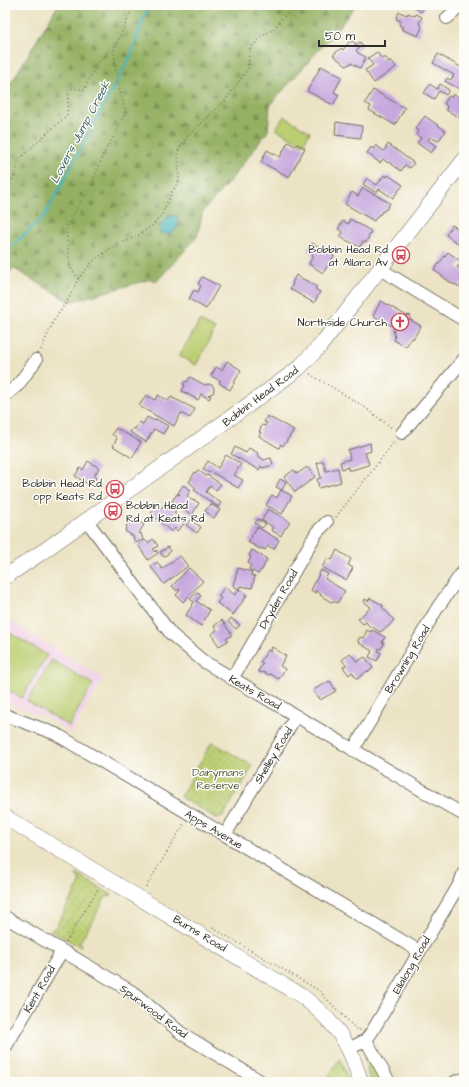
<svg xmlns="http://www.w3.org/2000/svg" width="469" height="1087" viewBox="0 0 469 1087" font-family="'Architects Daughter',sans-serif">
  <style>
    .built { fill: #f0d0e5 }
    .forest { fill: url(#forest-firs); stroke: #606e48 }
    .park { fill: url(#park-dots); stroke: #737c4e }
    .pitch { fill: #bbce72; stroke: #737c4e }
    .water { fill: #45b5bd; stroke: #387074 }
    .lines { fill: none; stroke-linecap: round; stroke-linejoin: round }
    .stream { stroke: #45b5bd; stroke-width: 2.5 }
    .building { fill: #c6a7de }
    .minor-casing { stroke: #6f6b61; stroke-width: 14 }
    .major-casing { stroke: #6f6b61; stroke-width: 16 }
    .path { stroke: #6f6b61; stroke-width: 1.5; stroke-dasharray: 1 3; stroke-linecap: butt }
    .minor { stroke: #fff; stroke-width: 12 }
    .major { stroke: #fff; stroke-width: 15 }
    .labels { text-anchor: middle; stroke-width: 3; stroke-linejoin: round; paint-order: stroke }
    .poi-label { font-size: 11px; fill: #2b2b2b; stroke: #fdfcf7; text-anchor: end }
    .street-label { font-size: 11px; fill: #2b2b2b; stroke: #fdfcf7 }
    .park-label { font-size: 11px; fill: #565c40; stroke: #fdfcf7 }
    .water-label { font-size: 12px; font-style: italic; fill: #356265; stroke: #fdfcf7 }
  </style>
  <defs>
    <pattern id="forest-firs" width="22" height="20" patternUnits="userSpaceOnUse"><rect width="22" height="20" fill="#94b164"/><path d="M5 1l3.5 6h-7zM16 11l3.5 6h-7z" fill="#799053"/></pattern>
    <pattern id="park-dots" width="8" height="8" patternUnits="userSpaceOnUse"><rect width="8" height="8" fill="#bbce72"/><path d="M2 2h.1M6 6h.1" fill="none" stroke="#a1b163" stroke-width="1.8" stroke-linecap="round"/></pattern>
  </defs>
  <rect width="100%" height="100%" fill="#fdfcf7"/>
  <filter id="ink" filterUnits="userSpaceOnUse"><feTurbulence type="fractalNoise" baseFrequency=".025" numOctaves="2"/><feDisplacementMap in="SourceGraphic" scale="8" xChannelSelector="R" yChannelSelector="G"/><feConvolveMatrix kernelMatrix="1 2 1 2 8 2 1 2 1" color-interpolation-filters="sRGB"/></filter>
  <filter id="wash" filterUnits="userSpaceOnUse"><feTurbulence type="fractalNoise" baseFrequency=".012" numOctaves="4" result="noise"/><feDisplacementMap in="SourceGraphic" scale="16" xChannelSelector="R" yChannelSelector="G"/><feGaussianBlur stdDeviation="0.9" result="paint"/><feColorMatrix in="noise" values="0 0 0 0 0 0 0 0 0 0 0 0 0 0 0 0 0 1.4 0 .05"/><feComposite in="paint" operator="in"/></filter>
  <g filter="url(#wash)">
    <rect width="100%" height="100%" fill="#ece3c4"/>
    <path class="built" d="M5 619 104 678 71 733 47 718 5 702Z"/>
    <path class="forest" d="M58 5H356L340 26 270 105 268 131 229 182 203 211 197 237 156 282 151 279 70 302 13 268 5 279V93Z"/>
    <path class="park" d="M212 742 253 766 223 816 216 818 180 797Z
      M76 874 112 895 106 897 80 942 81 947 50 930 55 928 80 883Z
      M367 1052 382 1082H370L364 1058Z
      M340 1058 349 1082H325Z"/>
    <path class="pitch" d="M284 116 310 132 303 144 276 129Z
      M200 321 215 329 196 365 179 356Z
      M5 630 47 655 22 698 5 688Z
      M52 660 93 684 69 726 27 701Z"/>
    <path class="water" d="M177 215 178 227 171 233 160 234V227L166 218Z"/>
    <g class="lines">
      <path class="stream" d="M5 252 44 217 132 53 148 5"/>
    </g>
    <g id="blocks">
      <path class="building" d="M412 5H426L421 12Z
        M399 12 407 15 408 13 415 16 416 14 422 17 419 23 422 27 418 36 401 29 403 27 399 25 401 21 396 19Z
        M354 41 356 45 360 42 363 46 356 50 358 53 366 57 360 68 351 63 346 66 333 55 341 48 343 50 349 42Z
        M377 52 382 59 385 57 389 62 391 60 396 67 374 83 365 70 373 65 368 58Z
        M438 54 464 69 463 82 464 86 461 90 445 81 447 78 451 80 454 75 433 63Z
        M321 66 342 77 334 92 339 95 333 105 307 91Z
        M430 84 437 89 440 84 449 90 446 95 439 91 434 99 424 93Z
        M373 90 405 108 395 125 369 110 371 106 365 103Z
        M453 94 464 100V116L462 119 446 110 447 106 444 104 449 96 452 97Z
        M425 116 446 131 438 141 430 137 428 140 436 146 431 153 417 143 421 138 416 134 418 131 415 129Z
        M336 122 362 126 361 138 335 135Z
        M288 142 295 146 297 144 305 148 289 177 261 162 267 150 280 157Z
        M388 144 414 163 410 168 405 165 401 171 389 162 388 163 383 159 380 163 367 153 371 147 373 149 376 145 384 151Z
        M384 175 387 177 388 175 403 185 393 198 379 189 376 193 363 184 367 178 377 185Z
        M363 188 390 203 386 210 385 209 383 212 382 211 380 215 379 214 374 221 345 204 352 192 358 196Z
        M350 219 371 231 366 243 363 241 360 247 340 237 343 232 338 229 343 221 348 224Z
        M452 225 462 231 464 228V245L460 243 459 244 446 235Z
        M312 243 334 256 323 273 309 264 313 256 312 254 307 251Z
        M448 252 462 262 457 267 464 272V280L459 287 455 284 454 285 434 270Z
        M296 275 317 287 315 289 320 292 314 303 290 289 293 284 292 283Z
        M202 277 219 286 206 309 189 299 194 290 198 292 201 286 198 284Z
        M381 301 407 316 408 315 411 316 409 319 421 326 413 339 411 338 406 347 394 340 395 338 393 329 394 327 373 316Z
        M227 361 241 370 230 390 219 383 221 381 211 376 216 367 222 370Z
        M190 377 205 385 209 384 213 386 214 390 213 393 208 395 211 396 209 399 201 394 198 400 182 391 185 385 183 384 185 381 187 382Z
        M146 395 155 400 158 395 168 401 171 397 195 409 190 418 181 413 174 426 139 406Z
        M267 416 294 430 283 446 281 444 279 448 259 436 261 432H259L262 425 265 426 267 423 264 422Z
        M147 417 155 421 156 419 168 426 163 434 154 429 146 442 130 432 133 428 135 429 139 422 143 424Z
        M116 428 141 442 132 458 113 446 117 438 112 434Z
        M370 443 371 451 365 453 369 464 368 465 352 470H348V467L342 469 340 462 350 459 348 450Z
        M235 447 246 453 249 448 258 453 257 455 264 460 271 458 273 465 263 468 261 466 259 470 231 454Z
        M226 455 241 464 234 475 243 480 238 488 210 471 209 473 203 469 208 461 218 468Z
        M88 461 99 468 94 476 96 478 91 486 75 476 80 468 83 470Z
        M323 461 326 471 338 468 341 482 319 488 317 479 321 478 317 463Z
        M307 467 315 477 295 492 284 477 294 470 297 474Z
        M198 470 206 476 207 475 221 484 216 490 210 486 206 492 221 503 218 507 194 490 196 488 189 482 195 472V473Z
        M280 479 286 482 282 490 276 487Z
        M183 485 191 490 187 496 193 501 194 500 199 503 192 515 172 501 177 494 178 495 180 494 178 493Z
        M281 490 292 496 282 514 266 505 272 495 277 498Z
        M167 502 176 510 174 513 181 519 180 521 184 524 177 531 175 528 172 531H170L151 513 158 507 161 508Z
        M211 504 220 510 214 518 205 511Z
        M268 509 290 522 286 528H285L281 536 271 530 273 527 262 520Z
        M132 517 144 525 138 534 141 533 143 540 135 543 133 536 125 531 127 527 126 526Z
        M258 519 266 524 262 528 255 523Z
        M191 520 201 527 197 533 186 525Z
        M257 527 279 540 274 549 268 546 265 550 261 548 260 549 248 542Z
        M153 539 158 546 153 549 155 552 156 550 158 553 148 560 138 545 145 540 148 543Z
        M168 547 171 551 164 557 160 552Z
        M252 550 267 559 262 570H261L258 574 249 569 251 565 248 563 251 557 249 556Z
        M337 550 351 559 348 565 353 568 346 580 322 567 328 558 332 560Z
        M180 556 188 566 164 584 151 567 157 562 162 569Z
        M189 568 203 581 183 602 176 595 180 591 179 589 177 591 172 586Z
        M238 568 252 572 251 575 255 576 252 588 240 586 239 589 233 586Z
        M321 570 328 574 325 579 345 591 337 603 334 601 331 602 320 595 321 594 316 591 315 593 311 590Z
        M225 587 235 595 239 589 247 595 233 615 217 603 221 598 218 596Z
        M197 592 201 596 196 601 210 610 201 626 186 615 194 602 190 599Z
        M370 598 383 605 382 607 394 620 389 626 380 632 371 626 370 627 366 622 363 624 358 619 371 607 364 602 365 599 368 601Z
        M231 618 240 625 236 629 228 622Z
        M222 620 232 635 226 639 228 641 219 646 211 634 217 630 214 626Z
        M367 630 371 632 372 630 385 637 382 642 384 643 381 649 379 648 378 651 381 653 377 661 369 657 372 651 359 643 358 641 359 638 364 637Z
        M272 647 286 656 280 666 285 669 279 679 270 674 269 675 263 672 262 673 258 671 263 663 260 662 268 650 270 651Z
        M350 653 357 662 365 657 373 668 368 672 367 671 357 679 352 672 349 675 343 667 346 665 342 660Z
        M330 681 336 691 320 700 319 697H317L313 690Z"/>
    </g>
  </g>
  <g filter="url(#ink)">
    <use href="#blocks" fill-opacity="0" stroke="#6f6b61" stroke-width="1"/>
    <g class="lines">
      <defs>
        <path id="minor" d="M447 18 454 12 458 5
          M380 269 464 320
          M5 396 18 385 36 360
          M402 433 464 359
          M87 521 171 634 203 661 464 815
          M232 679 317 532 327 522
          M5 715 56 734 419 951
          M353 750 438 607 464 570
          M225 835 296 716
          M5 917 134 993 181 1033 262 1082
          M366 1040 389 1082
          M5 1048 62 951
          M349 1049 366 1040 373 1030 460 883 464 872
          M455 1082 464 1079"/>
        <path id="major" d="M5 577 45 550 261 396 299 368 320 346 464 160
          M5 817 302 996C321 1011 339 1028 349 1050 354 1060 357 1071 361 1082"/>
      </defs>
      <use href="#minor" class="minor-casing"/>
      <use href="#major" class="major-casing"/>
      <path class="path" d="M5 190 16 174 18 160 67 115 69 90 73 88 84 90C91 77 98 55 113 50
        M78 279 92 262 116 244 127 241 139 235 153 225 162 214 172 192 179 181 178 151 188 135 225 101 248 69 249 50 262 36 274 29 281 19 300 5
        M41 350 53 322 69 298 78 279 70 266 66 228 79 204 89 192 103 154 116 133 126 111 117 80 114 50 134 5
        M310 374 363 406 393 429
        M336 517 395 441
        M146 887 185 822
        M213 928 318 990 356 1029 361 1030
        M66 942 99 887"/>
      <use href="#minor" class="minor"/>
      <use href="#major" class="major"/>
    </g>
  </g>
  <defs>
    <symbol id="bus-ring" viewBox="-11 -11 22 22"><circle r="9.5" fill="#fdfcf7" stroke="#d1495b" stroke-width="1.5"/><path d="M-5-6H5V4H4V6H2V4H-2V6H-4V4H-5ZM-3.5-4V0h7V-4ZM-3.5 1.2v1.5H-2V1.2ZM2 1.2v1.5H3.5V1.2Z" fill="#d1495b"/></symbol>
    <symbol id="church-ring" viewBox="-11 -11 22 22"><circle r="9.5" fill="#fdfcf7" stroke="#d1495b" stroke-width="1.5"/><path d="M-1.2-6h2.4v3.5h3.3v2.4h-3.3V6h-2.4V-.1h-3.3v-2.4h3.3Z" fill="#d1495b"/></symbol>
  </defs>
  <g fill-rule="evenodd">
    <use href="#bus-ring" x="391" y="245" width="20" height="20"/>
    <use href="#church-ring" x="390" y="312" width="20" height="20"/>
    <use href="#bus-ring" x="105" y="479" width="20" height="20"/>
    <use href="#bus-ring" x="103" y="501" width="20" height="20"/>
  </g>
  <g class="labels">
    <g class="poi-label">
      <text x="388" y="253">Bobbin Head Rd<tspan x="388" dy="13">at Allara Av</tspan></text>
      <text x="387" y="326">Northside Church</text>
      <text x="102" y="487">Bobbin Head Rd<tspan x="102" dy="13">opp Keats Rd</tspan></text>
      <text x="126" y="509" text-anchor="start">Bobbin Head<tspan x="126" dy="13">Rd at Keats Rd</tspan></text>
    </g>
    <g class="street-label">
      <text transform="translate(260 396) rotate(-37)" y="4">Bobbin Head Road</text>
      <text transform="translate(278 599) rotate(-60)" y="4">Dryden Road</text>
      <text transform="translate(407 659) rotate(-59)" y="4">Browning Road</text>
      <text transform="translate(255 692) rotate(30)" y="4">Keats Road</text>
      <text transform="translate(273 755) rotate(-59)" y="4">Shelley Road</text>
      <text transform="translate(214 829) rotate(31)" y="4">Apps Avenue</text>
      <text transform="translate(200 933) rotate(31)" y="4">Burns Road</text>
      <text transform="translate(411 965) rotate(-60)" y="4">Ellalong Road</text>
      <text transform="translate(39 989) rotate(-60)" y="4">Kent Road</text>
      <text transform="translate(154 1011) rotate(37)" y="4">Spurwood Road</text>
    </g>
    <g class="park-label">
      <text x="218" y="776">Dairymans<tspan x="218" dy="13">Reserve</tspan></text>
    </g>
    <g class="water-label">
      <text transform="translate(80 132) rotate(-62)" y="4">Lovers Jump Creek</text>
    </g>
  </g>
  <rect width="469" height="1087" fill="none" stroke="#fdfcf7" stroke-width="20"/>
  <path d="M319 40v6h66v-6" fill="none" stroke="#2b2b2b" stroke-width="2"/>
  <text x="325" y="40" font-size="12" fill="#2b2b2b" stroke="#fdfcf7" stroke-width="3" paint-order="stroke">50 m</text>
</svg>
